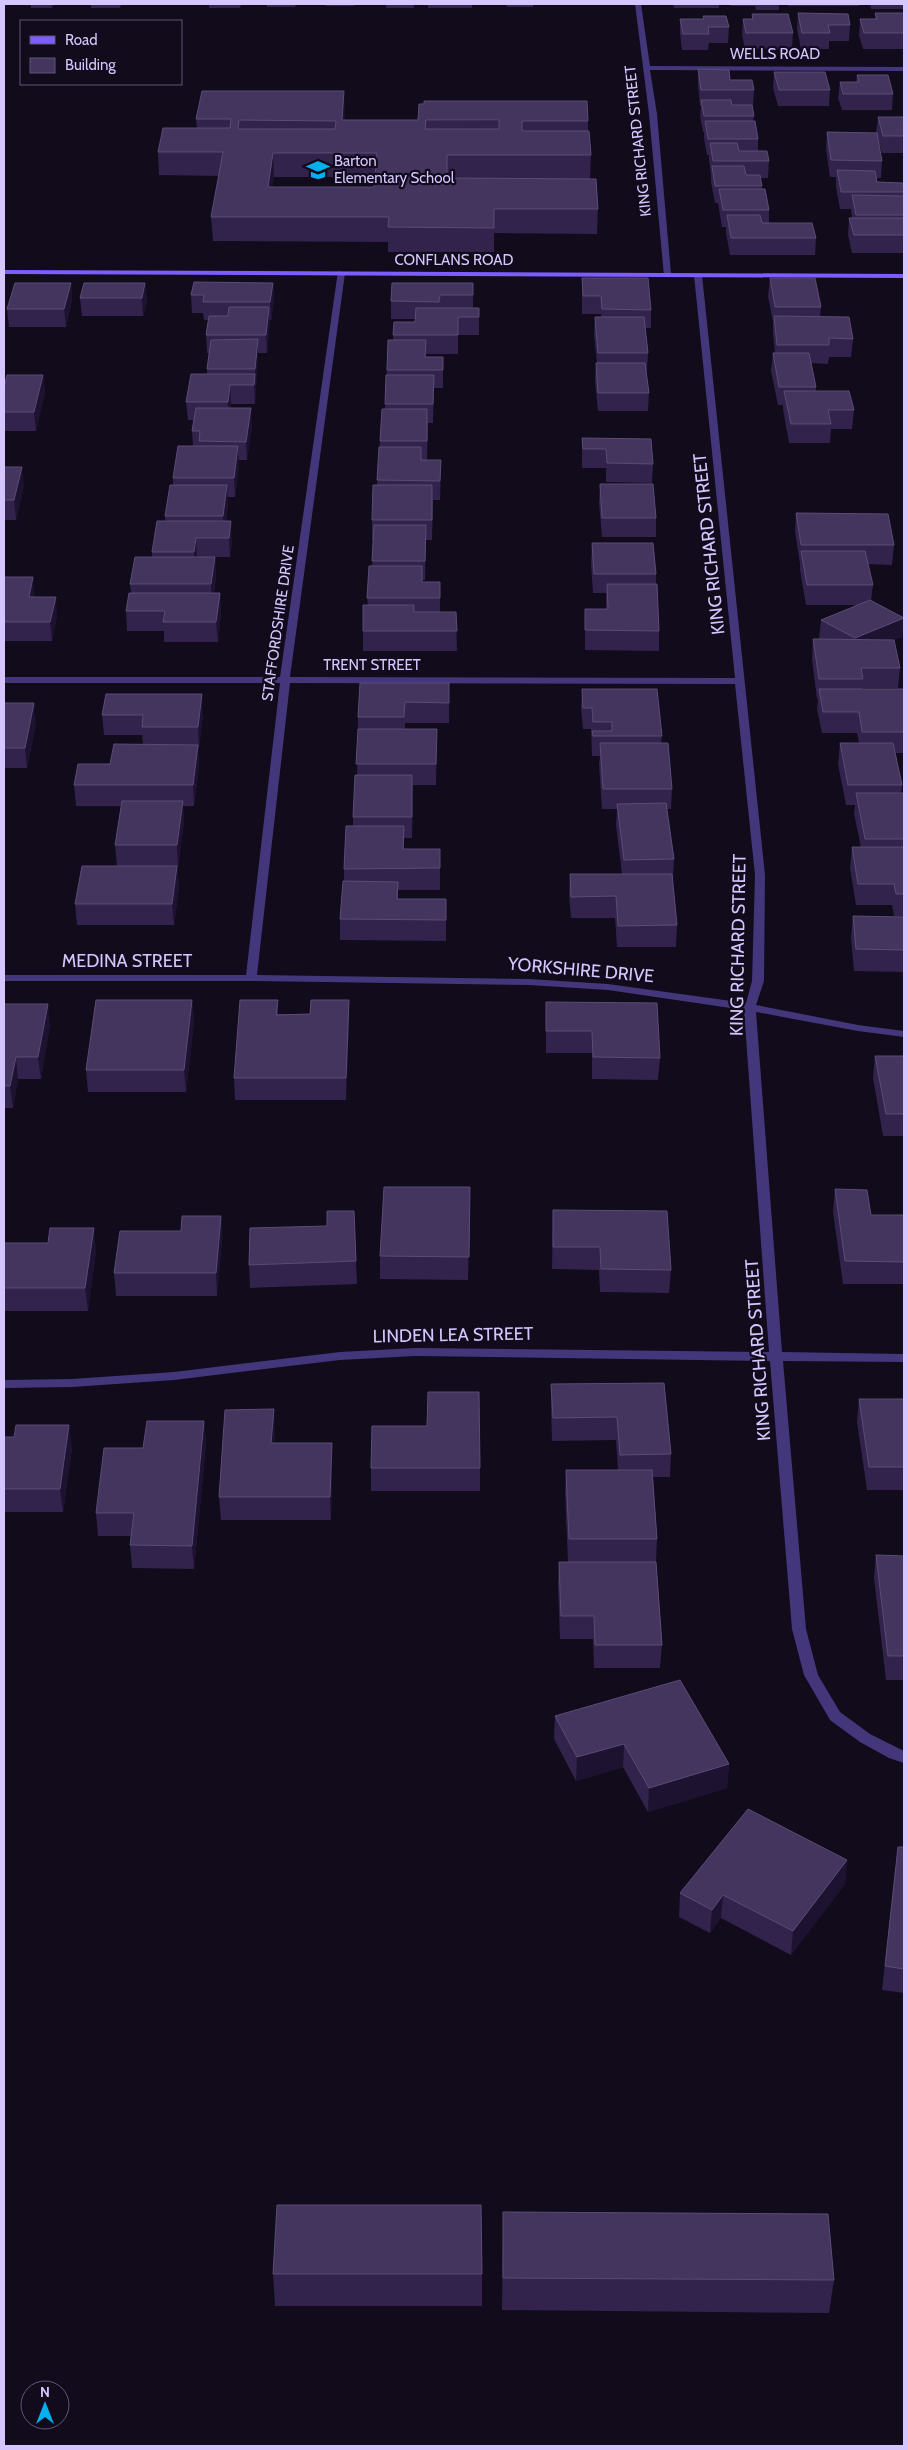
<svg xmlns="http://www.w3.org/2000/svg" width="908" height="2450" viewBox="0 0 908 2450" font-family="Cabin,sans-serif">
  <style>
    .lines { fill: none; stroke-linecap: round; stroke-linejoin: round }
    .minor { fill: #44367b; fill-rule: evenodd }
    .secondary { fill: #7d5dff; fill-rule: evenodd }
    .wall { fill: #31234b; fill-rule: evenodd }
    .shaded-wall { fill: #1d1230 }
    .building { fill: #43355e; stroke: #5a4c77; fill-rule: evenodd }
    .labels { text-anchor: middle; stroke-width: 4.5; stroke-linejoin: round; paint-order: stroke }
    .far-street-label { font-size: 15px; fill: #d6c6ff; stroke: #110b1c }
    .far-poi-label { font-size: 15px; fill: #d6c6ff; stroke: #110b1c; text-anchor: start }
    .street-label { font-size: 18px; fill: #d6c6ff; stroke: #110b1c }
  </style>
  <rect width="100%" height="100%" fill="#110b1c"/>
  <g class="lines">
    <path class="minor" d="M635 4H641L650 66 904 67V71L650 70 657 114 671 274 664 276 649 114Z
      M338 271 345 273 290 677 735 678 694 275 698 273 702 275 765 875 764 981 756 1005 858 1025 904 1031V1037L858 1031 756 1012 782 1352 904 1354V1362L783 1361 806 1629 818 1675 840 1712 870 1734 904 1751V1763L889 1758 860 1742 830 1720 804 1675 792 1629 770 1361 415 1356 340 1360 174 1380 72 1387 4 1388V1380L72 1379 174 1372 340 1352 415 1348 769 1352 744 1010 608 990 529 985 251 981H4V975H246L280 683H4V677H280ZM290 683 735 684 755 875 752 981 746 1003 608 984 529 979 257 975Z"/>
    <path class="secondary" d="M4 270 904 274V278L4 274Z"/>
  </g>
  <path class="wall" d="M31 4H61H53L52 8H31Z
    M73 4H121L120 8H91V4Z
    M209 4H241L240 8H209Z
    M267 4H296L295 7H267Z
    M326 4H354V6H326Z
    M368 4H414V8H386V4Z
    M428 4H472V8H428Z
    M506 4H533V7H507Z
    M673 4H719V8H674Z
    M731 4H779V10H756L755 6H731Z
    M787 4H859V6H788Z
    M870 4H904V9H871Z
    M798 13 850 25 849 41H829V49H801L797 29Z
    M875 13H904V49H863L859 35 860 19H875Z
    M752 14 793 33 792 49H745L742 35 743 19H752Z
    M703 16 729 27 728 43H709L708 50H682L680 34V19H703Z
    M698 69 730 80 754 90 753 107H752L754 116 753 121 758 139V151L769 161 768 178H760L762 189 769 210V223L816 238 815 255H730L726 233V227H722L718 203H715L711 182V175L709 160V155H707L704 138V132H703L700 116 701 106H700L698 85Z
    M774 72 830 90 829 106H778L773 88Z
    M857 75 893 94 892 110H842L838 98 840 82H856Z
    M344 91V120L588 121V131L591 155 590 179 598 209 597 234 494 233V252H388V242L213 241 211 217 219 176 159 175 158 152 197 128 196 119ZM274 177H375L374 187H272Z
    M878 117H904V153H882L877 135 882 161 881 178H876L877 182 904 190V253H852L848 235 849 218H852L851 209H840L836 187V177H830L826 149 827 132 876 133Z
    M582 278 651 310V328H645L648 353 647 371H646L649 393 648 411H598L595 381 596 363H597L594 335 595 317H601V314H582Z
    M770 278 821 307 820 317 853 339 851 357H829L828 364 811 363 816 387V391L854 410 852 429H831L830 443H789L783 409V405H778L771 371 773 353H775L773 334V322L768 296Z
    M71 283 72 300 66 327H9L7 309Z
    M145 283 147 301 143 316H82L80 298Z
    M273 283 274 300 271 320H270L267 353H258L255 404H231V408L252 426 247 460H238L239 465 235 497H227L228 504 226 521 232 541 230 557H215L216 576 214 593H220L221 613 218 642H164V631H127L126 611 131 593 130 584 152 557V552L165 521V516L173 485V478L193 446 192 431 194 420H188L186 402 207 374V369L209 353H207L206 335 208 320H204L203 313H192L191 295Z
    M473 283V308H479V335H458V354H426V357H443V388H434L433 423H428L427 460 441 479 440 500H433L432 540H426L425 580H422V582H440V612H456L457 651H363V631L368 605 367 598 372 566 373 540H372V520L377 485 380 441 385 409 388 340H393L394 322H415V319H391V301Z
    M43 375 45 393 36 431H4V388Z
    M582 438 653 464 652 483 606 482V468H582Z
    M4 467 24 486 16 520H4Z
    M600 484 656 518V537H602L599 503Z
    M796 513 894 545 892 565 868 564 873 585 871 601 902 637 894 640 900 668 898 688H862V689H904V753H895L902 785 901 793H904V916H894L892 905H856L850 868 852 847H861L854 814 855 805H846L838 764 840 743H859L857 733H822L817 709 818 699H817L812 659 813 639H819L821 620 859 605H806L800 570V564L795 532Z
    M592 543 656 574V584L659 631V651L585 650V609H606V593H593L591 563Z
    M4 577 35 597 57 616 52 641H4Z
    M449 683V723H405V729H437L436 785H413L412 838H404V849H440V890H398V899H446V941L340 940V919L344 881V869L353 826V817L357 775 358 717Z
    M582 689 662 736 661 743 672 789 671 809H667L674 859 673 881H672L677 925 676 947H617L615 918H571L569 895 570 874H622L616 825 617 809H602L599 764 600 756H592L591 729H583L581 709Z
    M4 703 36 723 27 768H4Z
    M203 714 199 748H198L199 765 194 806H183L184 822 178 867H177L179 887 174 925H77L75 904 117 866 115 845 121 806H76L74 785 143 744 142 735H104L102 715Z
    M853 916 904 917V972L854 971 851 937Z
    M192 1000 194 1022 186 1092H88L86 1070Z
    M278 1000V1014H310L349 1000V1021L346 1100H235L234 1078Z
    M546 1002 660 1058 658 1080 592 1079V1053H546Z
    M4 1004 50 1025 41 1079H18L13 1108H4Z
    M875 1056H904V1136H883L873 1078Z
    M470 1187 468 1280 380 1279V1256Z
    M835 1189 871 1215H904V1284H843L833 1212Z
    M553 1210 671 1270 669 1293 600 1292 599 1270 552 1269Z
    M221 1216 222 1239 217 1296H116L114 1273 181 1231Z
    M4 1243 96 1251 88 1311H4Z
    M356 1261 357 1284 250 1288 249 1265Z
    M664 1383 671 1454 670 1477H653L657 1539 656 1562 662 1645 660 1668H594L593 1639H560L558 1585 559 1562H568L565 1493 566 1470H618L616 1440 552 1441 551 1407V1384Z
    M859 1399H904V1490H867L857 1422Z
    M204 1421 206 1444 194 1569 132 1568 130 1545 131 1536H98L96 1513 143 1448Z
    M275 1432 274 1443 332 1466 331 1520H221L219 1497Z
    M4 1437 72 1448 63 1512H4Z
    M371 1468H480V1491H371Z
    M876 1555 904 1556V1680H886L874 1578Z
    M555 1716 729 1764 727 1788 648 1812 623 1767 576 1781 554 1739Z
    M898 1847H904V1993L882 1990Z
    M847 1860 845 1884 791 1955 721 1918 710 1933 679 1917 680 1893Z
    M503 2212 834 2280 829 2313 502 2310Z
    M273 2274H482V2306H275Z"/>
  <path class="shaded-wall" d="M344 91 345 114 342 143V120Z
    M273 153 274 177 269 211 268 187Z
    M71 283 72 300 66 327 64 309Z
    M145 283 147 301 143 316 142 298Z
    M273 283 274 300 271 320 270 302Z
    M269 307 270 325 267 353 266 335Z
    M258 339V358L256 387 255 369Z
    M255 374 256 392 255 404 254 385Z
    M43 375 45 393 36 431 34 412Z
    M230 385 231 404 229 420 228 402Z
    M251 408 252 426 247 460 246 442Z
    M238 446 239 465 235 497 234 478Z
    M441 460V479L440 500V481Z
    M22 467 24 486 16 520 14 500Z
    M227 485 228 504 224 535 223 516Z
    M231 521 232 541 230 557 229 538Z
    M196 538 197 557 195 571 194 552Z
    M215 557 216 576 212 604 211 584Z
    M33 577 35 597H29Z
    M220 593 221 613 218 642 216 622Z
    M56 597 57 616 52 641 50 622Z
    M904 618 902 637 853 658 855 638Z
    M202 694 203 714 199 748 198 727Z
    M34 703 36 723 27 768 25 748Z
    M198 745 199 765 194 806 193 785Z
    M412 775 413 796 412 838Z
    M183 801 184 822 178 867 177 845Z
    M177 866 179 887 174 925 172 904Z
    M192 1000 194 1022 186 1092 184 1070Z
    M349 1000V1021L346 1100V1078Z
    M48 1004 50 1025 41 1079 38 1057Z
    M16 1057 18 1079 13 1108 10 1086Z
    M221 1216 222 1239 217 1296 216 1273Z
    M94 1228 96 1251 88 1311 85 1288Z
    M274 1409 275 1432 273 1466 271 1443Z
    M204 1421 206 1444 194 1569 192 1546Z
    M69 1425 72 1448 63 1512 60 1489Z
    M332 1443V1466L331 1520 330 1497Z
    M624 1744 623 1767 576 1781 577 1757Z
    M729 1764 727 1788 648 1812 649 1788Z
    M847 1860 845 1884 791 1955 793 1931Z
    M723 1895 721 1918 710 1933 712 1910Z"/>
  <path class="building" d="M798 13 848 14 850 25H828L830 33H802Z
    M875 13H904V33H864L860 19H877Z
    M752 14H788L793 33H746L743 19H753Z
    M703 16H726L729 27H708L709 34H683L680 19H704Z
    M698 69 729 70 730 80H752L754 90H701Z
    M774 72H825L830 90H779Z
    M857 75H888L893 94H843L840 82H859Z
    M202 91H344L342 120H418L419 104H424V101H587L588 121H522V131H589L591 155H447V178L596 179 598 209H494V228L388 227 389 217H211L223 152H158L163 128H230L231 119H196ZM239 120 336 121 335 129H238ZM426 120H499V129H425ZM273 153H377L374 187H268Z
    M701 100H731L732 105H752L754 116H704Z
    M878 117H904V136H883Z
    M705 121H755L758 139H708Z
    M827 132 877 133 882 161 831 160Z
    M710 143H737L739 151H767L769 161H713Z
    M712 166H744L746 175H760L762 186H715Z
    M837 170 875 171 877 182 903 183 904 192H841Z
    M719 189H765L769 210H723Z
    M852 195 904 196V215H856Z
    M727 215H760L762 223H812L816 238H731Z
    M849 218H904V235H854Z
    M582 278H648L651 310 602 309 601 296H583Z
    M770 278H815L821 307H775Z
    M194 282 273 283 270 302H203L204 295H191Z
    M15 283H71L64 309H7Z
    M84 283H145L142 298H80Z
    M392 283H473V295H440L439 302 391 301Z
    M229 307H269L266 335H206L209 316H228Z
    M416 308H479V317H458V335H393L394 322H415Z
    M774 316 849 317 853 339 829 338V345H777Z
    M595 317H644L648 353H598Z
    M258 339 255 369H207L211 340Z
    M388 340H426L425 357H443V370H387Z
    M773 353H809L816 387H779Z
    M596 363H645L649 393H598Z
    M191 374H255L254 385H230L228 402H186Z
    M7 375H43L34 412H4V388Z
    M386 375H434L433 404H385Z
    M784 391H849L854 410H828L831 424H791Z
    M196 408H251L246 442 199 441 200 431H192Z
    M382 409H427V441H380Z
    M582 438 651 439 653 464 607 463 606 449H583Z
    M178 446H238L234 478H173Z
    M379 447H421V460H441L440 481 377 480Z
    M4 467H22L14 500H4Z
    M600 484H653L656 518H602Z
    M170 485H227L223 516H165Z
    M373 485H432V520H372Z
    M796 513 888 514 894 545H801Z
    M157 521H231L229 538H196L194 552H152Z
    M374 525H426L425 561H372Z
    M592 543H653L656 574H594Z
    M801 551H865L873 585H807Z
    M135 557H215L211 584H130Z
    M369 566H422V582H440V598H367Z
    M4 577H33L29 597H56L50 622H4Z
    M607 584H657L659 631 585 630V609H608Z
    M129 593H220L216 622H163L165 611H126Z
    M870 600 904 618 855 638 821 620Z
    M363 605H414V612H456L457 631H363Z
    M813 639 894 640 900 668H861L863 679H819Z
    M360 683H449V703L405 702 404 717H358Z
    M582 689H657L662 736H593L592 731H612V722H593L592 708H583Z
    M819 689H904V732H862L859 712H823Z
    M106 694H202L198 727H142L143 715H102Z
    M4 703H34L25 748H4Z
    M358 729H437L436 764H356Z
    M600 743H668L672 789H603Z
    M840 743H893L902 785H848Z
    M114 744 198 745 193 785H74L78 764H110Z
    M355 775H412V817H353Z
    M856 793H904V839H865Z
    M122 801H183L177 845H115Z
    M666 803 674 859 624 860 617 804Z
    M346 826H404L403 849H440V868L344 869Z
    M852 847H904V894H896L894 884H858Z
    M82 866H177L172 904H75Z
    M570 874H672L677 925 618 926 616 896 571 897Z
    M343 881 398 882 397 899H446V920L340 919Z
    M853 916 904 917V950L856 949Z
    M96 1000H192L184 1070H86Z
    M240 1000H278L276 1015 310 1014 311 1000H349L346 1078H234Z
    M546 1002 657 1003 660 1058 593 1057 592 1031H546Z
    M4 1004H48L38 1057H16L10 1086H4Z
    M875 1056H904V1114H886Z
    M384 1187H470L469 1257 380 1256Z
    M835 1189 867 1190 871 1215H904V1262L845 1261Z
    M553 1210 667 1211 671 1270 601 1269 600 1247H553Z
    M327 1211H354L356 1261 249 1265 250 1228 327 1226Z
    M182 1216H221L216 1273H114L120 1231H181Z
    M50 1228H94L85 1288H4V1243H48Z
    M664 1383 671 1454 620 1455 617 1417 553 1418 551 1384Z
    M428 1392H479L480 1468H371L372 1426H427Z
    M859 1399H904V1467H869Z
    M274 1409 271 1443H332L330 1497H219L225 1410Z
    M147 1421H204L192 1546 130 1545 134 1513H96L104 1448H143Z
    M16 1425H69L60 1489H4V1437H14Z
    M566 1470H652L657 1539H569Z
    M876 1555 904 1556V1656H888Z
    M559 1562H656L662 1645H595L594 1616H561Z
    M680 1680 729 1764 649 1788 624 1744 577 1757 555 1716Z
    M748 1809 847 1860 793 1931 723 1895 712 1910 680 1893Z
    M898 1847H904V1969L885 1966Z
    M277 2205H481L482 2274H273Z
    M503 2212 828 2214 834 2280 503 2278Z"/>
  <defs>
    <symbol id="school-bare" viewBox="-9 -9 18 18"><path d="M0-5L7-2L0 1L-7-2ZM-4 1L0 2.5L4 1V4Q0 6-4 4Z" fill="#00b0f1" stroke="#110b1c" stroke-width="2.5" paint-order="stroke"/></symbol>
  </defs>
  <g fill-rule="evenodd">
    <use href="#school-bare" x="302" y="154" width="32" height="32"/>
  </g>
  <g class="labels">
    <g class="far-street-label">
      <text x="775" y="59">WELLS ROAD</text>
      <text transform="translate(638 141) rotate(-96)" y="5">KING RICHARD STREET</text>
      <text x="454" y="265">CONFLANS ROAD</text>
      <text transform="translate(278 623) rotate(-82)" y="5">STAFFORDSHIRE DRIVE</text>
      <text x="372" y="670">TRENT STREET</text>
    </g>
    <g class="far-poi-label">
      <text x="334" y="166">Barton<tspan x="334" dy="17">Elementary School</tspan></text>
    </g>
    <g class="street-label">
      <text transform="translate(709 544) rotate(-96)" y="6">KING RICHARD STREET</text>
      <text transform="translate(738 945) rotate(-89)" y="6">KING RICHARD STREET</text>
      <text x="127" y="967">MEDINA STREET</text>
      <text transform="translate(581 970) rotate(5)" y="6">YORKSHIRE DRIVE</text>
      <text transform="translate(453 1335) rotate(-1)" y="6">LINDEN LEA STREET</text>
      <text transform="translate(758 1350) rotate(-94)" y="6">KING RICHARD STREET</text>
    </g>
  </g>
  <rect width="908" height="2450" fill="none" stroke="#d6c6ff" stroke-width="10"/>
  <rect x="20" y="20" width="162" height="65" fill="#110b1c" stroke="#605677"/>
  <rect x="30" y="36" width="25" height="8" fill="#7d5dff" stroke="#605677"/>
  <text x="65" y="45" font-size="15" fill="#d6c6ff">Road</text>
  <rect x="30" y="58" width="25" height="15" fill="#43355e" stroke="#605677"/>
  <text x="65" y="70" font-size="15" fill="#d6c6ff">Building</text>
  <g transform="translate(45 2405)"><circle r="24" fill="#110b1c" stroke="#605677"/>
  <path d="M0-4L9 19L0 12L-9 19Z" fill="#00b0f1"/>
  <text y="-8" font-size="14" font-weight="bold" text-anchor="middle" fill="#d6c6ff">N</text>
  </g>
</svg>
